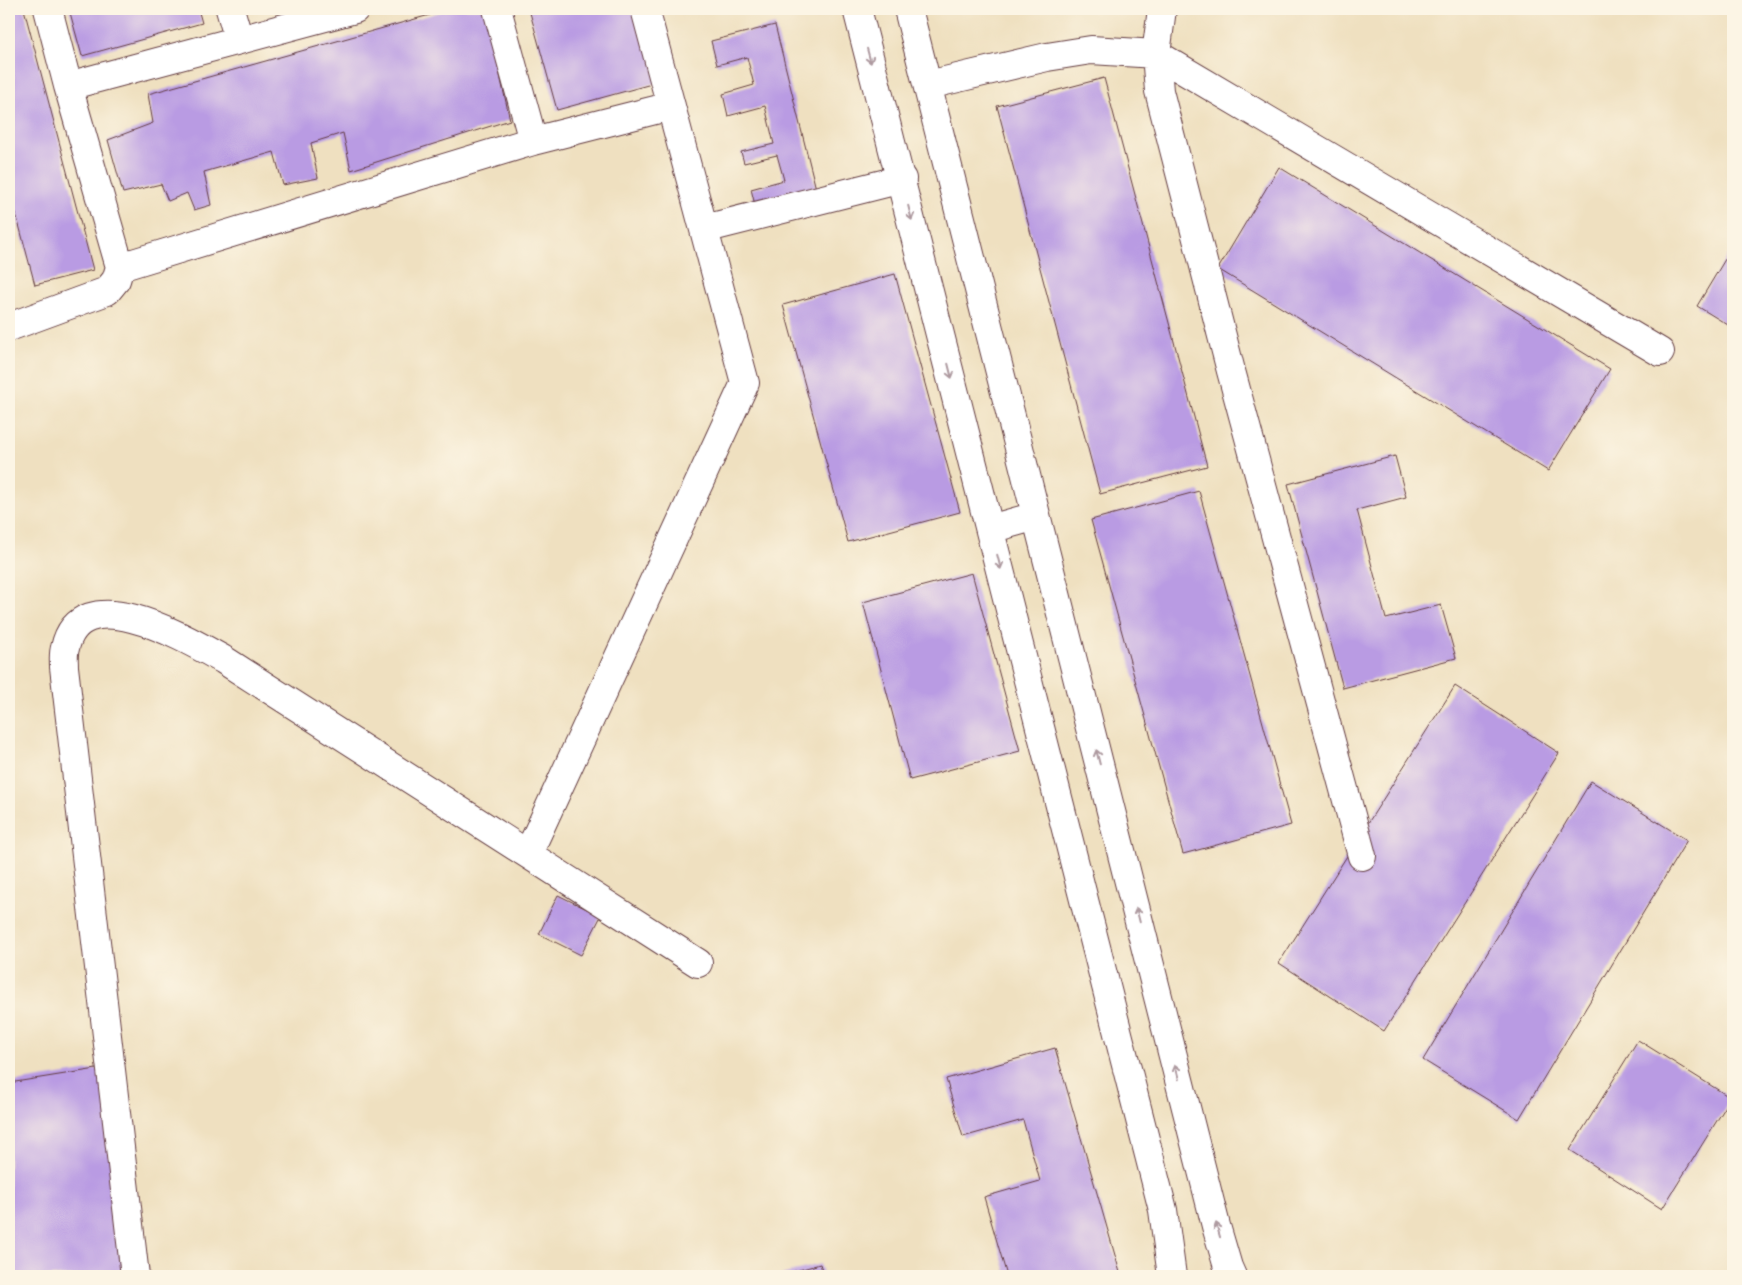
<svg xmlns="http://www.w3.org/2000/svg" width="1742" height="1285" viewBox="0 0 1742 1285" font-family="'Sorts Mill Goudy',serif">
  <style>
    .building { fill: #b99be3 }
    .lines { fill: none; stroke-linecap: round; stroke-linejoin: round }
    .street-casing { stroke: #633c41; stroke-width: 30 }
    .secondary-casing { stroke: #633c41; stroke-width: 30 }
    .street { stroke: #fff; stroke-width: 28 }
    .secondary { stroke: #fff; stroke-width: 28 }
    .oneway { stroke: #ae9aa0 }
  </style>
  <rect width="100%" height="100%" fill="#fcf5e5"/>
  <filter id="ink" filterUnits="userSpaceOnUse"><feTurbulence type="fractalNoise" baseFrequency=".02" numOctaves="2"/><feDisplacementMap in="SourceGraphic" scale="10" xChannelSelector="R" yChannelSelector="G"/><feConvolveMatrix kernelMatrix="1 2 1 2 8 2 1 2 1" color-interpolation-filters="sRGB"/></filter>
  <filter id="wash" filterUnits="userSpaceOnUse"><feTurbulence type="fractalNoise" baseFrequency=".0096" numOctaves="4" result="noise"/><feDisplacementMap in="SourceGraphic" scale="20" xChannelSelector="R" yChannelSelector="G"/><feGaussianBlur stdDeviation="1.12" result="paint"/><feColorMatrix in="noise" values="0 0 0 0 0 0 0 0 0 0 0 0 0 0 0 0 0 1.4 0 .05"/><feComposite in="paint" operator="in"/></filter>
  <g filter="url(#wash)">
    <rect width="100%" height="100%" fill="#efe0c0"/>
    <g id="blocks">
      <path class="building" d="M9 9H24L93 270 35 285 9 187Z
        M69 9H198L202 23 82 56Z
        M451 9H485L510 120 351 170 343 133 311 143 318 178 283 185 274 152 204 172 211 205 194 210 187 193 168 201 161 184 123 193 108 140 153 123 148 94Z
        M529 9H659L677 77 557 110Z
        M775 25 816 189 755 205 751 189 784 180 777 155 744 163 741 152 774 144 765 106 728 116 723 94 754 85 747 57 717 65 711 41Z
        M1104 78 1207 466 1100 494 997 106Z
        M1279 167 1610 369 1548 471 1218 269Z
        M1733 246V328L1697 306Z
        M895 274 960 512 848 542 783 305Z
        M1395 456 1406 497 1357 510 1386 619 1441 605 1456 658 1343 688 1288 484Z
        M1199 491 1291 825 1183 854 1091 520Z
        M972 573 1020 751 910 780 863 602Z
        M1455 686 1559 753 1384 1031 1279 963Z
        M1591 781 1687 840 1519 1119 1423 1060Z
        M558 895 601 916 581 955 539 934Z
        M1638 1040 1731 1098 1662 1209 1570 1150Z
        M1055 1048 1121 1276H1007L984 1197 1040 1181 1023 1120 963 1137 946 1079Z
        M109 1067 143 1271 109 1276H9V1083Z
        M820 1264 824 1276H778Z"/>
    </g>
  </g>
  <g filter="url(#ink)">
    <use href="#blocks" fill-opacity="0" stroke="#633c41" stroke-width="1"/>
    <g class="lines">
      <defs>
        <path id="street" d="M230 9 239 40
          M497 9 533 141
          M1162 9 1156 54 1159 91 1231 371 1362 856
          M928 85 1047 57 1091 50 1156 54 1660 352
          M68 86 355 9
          M704 229 902 179
          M120 267 533 141 671 106
          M9 327 107 291 116 280 120 267 68 86 48 9
          M528 854 745 383 645 9
          M135 1276 64 667C64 661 63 654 65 648 81 576 188 640 224 660L698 963"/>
        <path id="secondary" d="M857 9 1163 1210 1172 1276
          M908 9 1216 1226 1228 1267 1232 1276
          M990 529 1036 516"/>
      </defs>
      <use href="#street" class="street-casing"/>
      <use href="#secondary" class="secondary-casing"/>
      <use href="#street" class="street"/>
      <use href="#secondary" class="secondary"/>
    </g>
    <defs><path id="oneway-shaft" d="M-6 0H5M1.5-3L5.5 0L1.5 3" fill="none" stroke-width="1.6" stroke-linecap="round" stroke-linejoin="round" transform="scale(1.25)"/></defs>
    <g class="oneway">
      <use href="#oneway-shaft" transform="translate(869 56) rotate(75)"/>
      <use href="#oneway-shaft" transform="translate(910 213) rotate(76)"/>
      <use href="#oneway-shaft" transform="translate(950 371) rotate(76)"/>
      <use href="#oneway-shaft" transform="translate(999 562) rotate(76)"/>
      <use href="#oneway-shaft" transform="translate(1098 757) rotate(-104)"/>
      <use href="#oneway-shaft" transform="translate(1138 915) rotate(-104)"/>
      <use href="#oneway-shaft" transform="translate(1177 1072) rotate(-104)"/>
      <use href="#oneway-shaft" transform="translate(1218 1230) rotate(-106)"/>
    </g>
  </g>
  <rect width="1742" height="1285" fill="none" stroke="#fcf5e5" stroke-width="30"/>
</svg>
